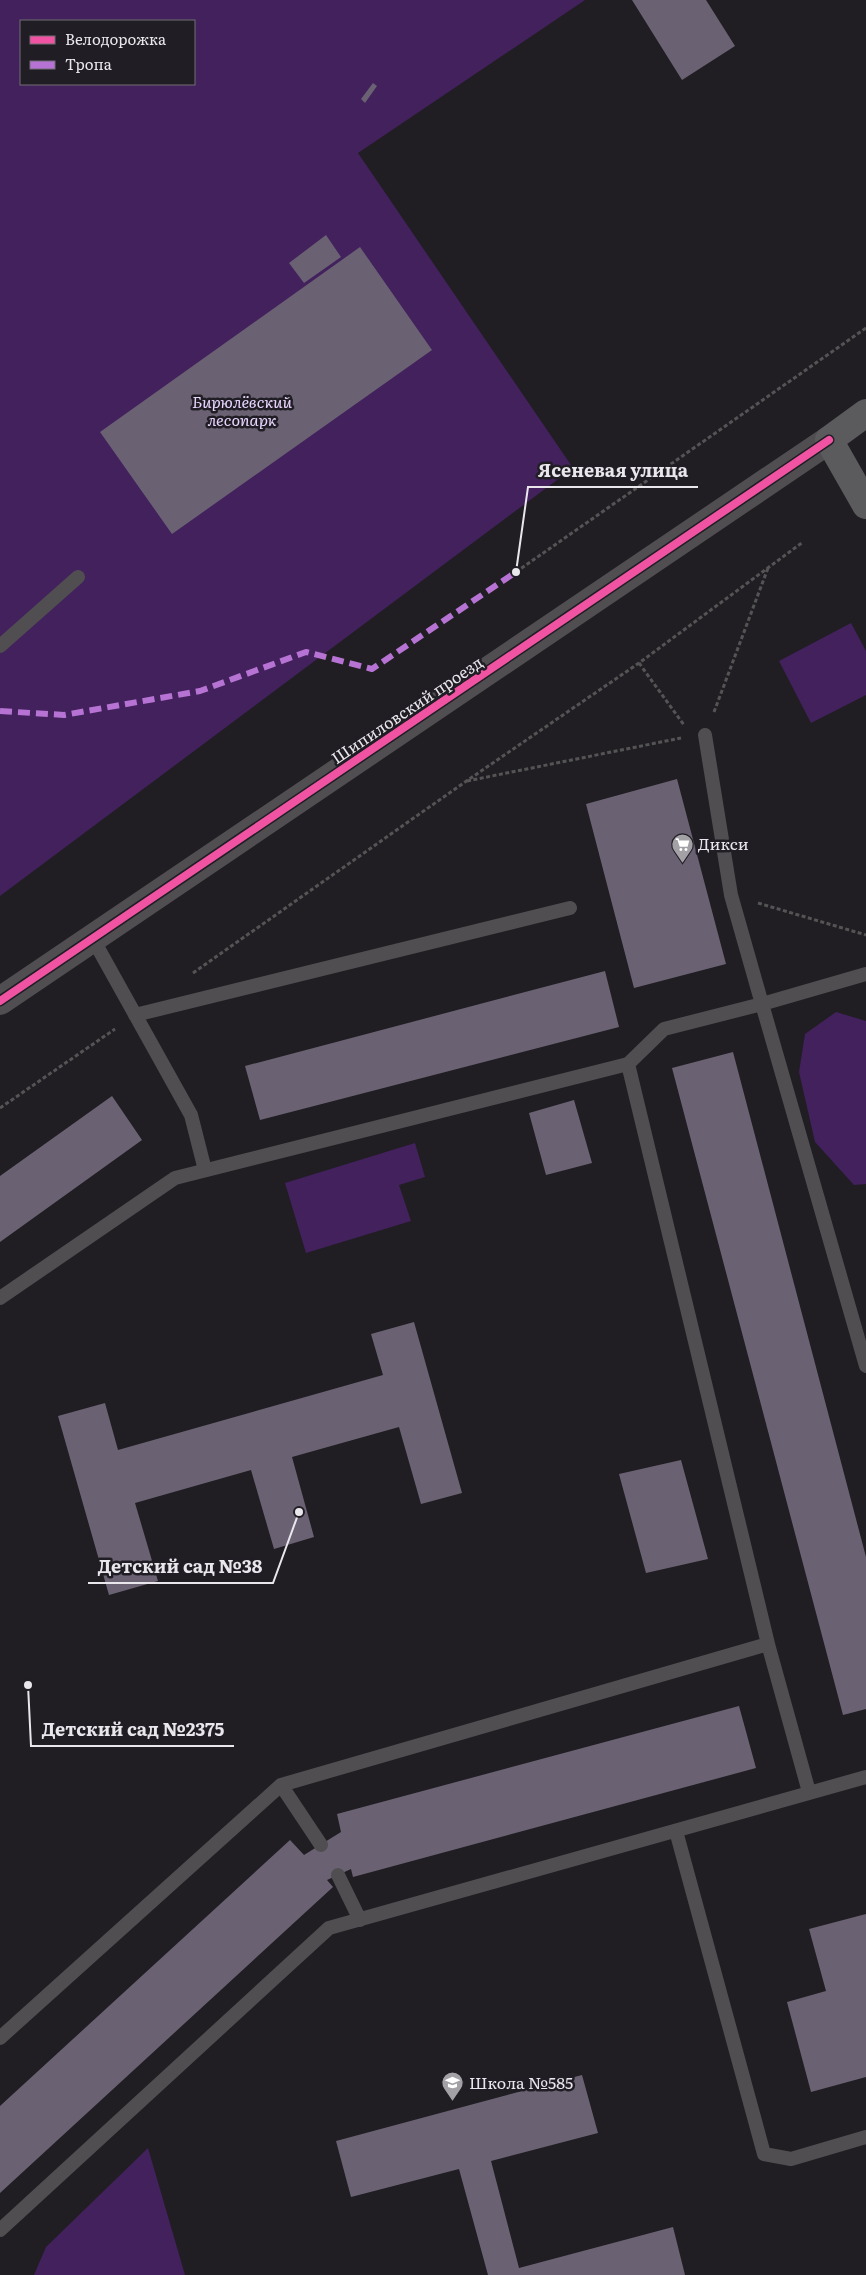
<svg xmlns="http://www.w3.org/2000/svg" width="866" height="2275" viewBox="0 0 866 2275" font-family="Literata,serif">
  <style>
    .green { fill: #42215d; fill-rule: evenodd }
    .building { fill: #6a6273 }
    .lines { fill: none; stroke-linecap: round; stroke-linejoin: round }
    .path { stroke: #555455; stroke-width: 3; stroke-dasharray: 4 2.5; stroke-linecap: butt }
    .service { stroke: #504e51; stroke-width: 14 }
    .tertiary { stroke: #504e51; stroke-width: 28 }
    .secondary { stroke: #5b5a5c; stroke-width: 28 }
    .quiet { stroke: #b673d3; stroke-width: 6; stroke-dasharray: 12 6; stroke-linecap: butt }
    .cycleway-casing { stroke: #201d24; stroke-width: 11 }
    .cycleway { stroke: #f153a3; stroke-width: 8 }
    .labels { text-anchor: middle; stroke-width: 5; stroke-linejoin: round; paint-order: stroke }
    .park-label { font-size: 16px; font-style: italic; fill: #e9d6ff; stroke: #201d24 }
    .street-label { font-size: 16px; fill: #eae7ec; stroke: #201d24 }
    .poi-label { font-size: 16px; fill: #eae7ec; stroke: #201d24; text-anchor: start }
    .leader { fill: none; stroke: #eae7ec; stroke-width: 2 }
    .callout-dot { fill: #eae7ec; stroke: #201d24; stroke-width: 2 }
    .callout-label { font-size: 18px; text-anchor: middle; font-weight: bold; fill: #eae7ec; stroke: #201d24; stroke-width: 5; stroke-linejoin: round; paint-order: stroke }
  </style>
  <rect width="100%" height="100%" fill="#201e23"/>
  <path class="green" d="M0 0H585L358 153 573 468 0 896ZM21 21H194V84H21Z
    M851 623 866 651V695L811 723 779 661Z
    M836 1012 866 1021V1184L854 1185 815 1142 799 1072 805 1034Z
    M415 1143 425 1177 399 1185 411 1221 306 1253 285 1183Z
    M148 2148 185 2275H34L46 2247Z"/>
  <path class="building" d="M632 0H706L735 46 682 80Z
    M373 83 377 86 365 103 361 99Z
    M326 235 341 257 304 283 289 263Z
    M360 247 432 350 172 534 100 432Z
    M677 779 726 964 634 988 586 804Z
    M605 971 619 1027 260 1120 245 1066Z
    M733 1052 866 1557V1709L843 1715 672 1068Z
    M112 1096 142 1140 0 1242V1176Z
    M574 1100 592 1163 546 1175 529 1113Z
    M414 1322 462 1493 421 1504 399 1427 292 1457 314 1537 274 1549 251 1470 135 1503 158 1581 109 1595 58 1416 105 1403 118 1450 383 1375 371 1334Z
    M681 1460 708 1559 646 1573 619 1474Z
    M739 1706 756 1768 353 1877 351 1869 327 1880 333 1887 0 2193V2106L290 1840 304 1855 341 1832 337 1814Z
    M866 1914V2077L811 2092 787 2002 826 1991 809 1929Z
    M582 2075 598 2133 491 2161 519 2268 673 2227 685 2275H488L459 2169 351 2197 336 2141Z"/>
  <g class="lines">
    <path class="path" d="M516 572 866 328
      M639 663 684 725
      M714 712 768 568
      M467 781 681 738
      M758 903 866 935
      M193 973 465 782 639 663 803 542
      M0 1108 115 1029"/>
    <path class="service" d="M0 646 78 577
      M93 939 191 1115 205 1170
      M866 974 762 1004 866 1366
      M135 1015 570 908
      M628 1064 768 1644
      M0 1298 175 1178 628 1064 664 1029 762 1004 731 895 705 735
      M281 1785 321 1845
      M676 1831 764 2154 791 2159 866 2137
      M338 1875 360 1920
      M0 2038 281 1785 768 1644 809 1792
      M0 2230 329 1928 866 1777"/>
    <path class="tertiary" d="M0 1001 829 440"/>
    <path class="secondary" d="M866 413 829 440 866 505"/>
    <path class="quiet" d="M0 711 64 715 200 691 306 652 372 669 516 572"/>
    <defs>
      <path id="cycleway" d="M0 1001 829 440"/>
    </defs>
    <use href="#cycleway" class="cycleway-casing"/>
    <use href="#cycleway" class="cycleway"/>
  </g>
  <defs>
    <symbol id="supermarket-pin" viewBox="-11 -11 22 30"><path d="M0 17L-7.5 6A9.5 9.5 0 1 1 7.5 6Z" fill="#a3a1a6" stroke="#201d24"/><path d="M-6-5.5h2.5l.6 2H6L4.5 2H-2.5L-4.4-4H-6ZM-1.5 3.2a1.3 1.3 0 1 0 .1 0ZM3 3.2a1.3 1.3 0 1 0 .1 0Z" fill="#fff"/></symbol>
    <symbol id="school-pin" viewBox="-11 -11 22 30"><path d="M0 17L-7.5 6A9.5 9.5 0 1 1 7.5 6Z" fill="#a3a1a6" stroke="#201d24"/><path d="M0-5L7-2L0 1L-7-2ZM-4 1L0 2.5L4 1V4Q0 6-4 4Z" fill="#fff"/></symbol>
  </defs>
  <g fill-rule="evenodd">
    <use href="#supermarket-pin" x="670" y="832" width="25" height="34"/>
    <use href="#school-pin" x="440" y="2070" width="25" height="34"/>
  </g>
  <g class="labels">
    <g class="park-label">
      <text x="242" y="408">Бирюлёвский<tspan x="242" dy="18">лесопарк</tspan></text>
    </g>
    <g class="street-label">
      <text transform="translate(407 710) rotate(-34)" y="6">Шипиловский проезд</text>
    </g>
    <g class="poi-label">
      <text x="698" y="850">Дикси</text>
      <text x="469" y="2089">Школа №585</text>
    </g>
  </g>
  <path class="leader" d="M516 572L528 487H698M299 1512L273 1583H88M28 1685L31 1746H234"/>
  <g class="callout-dot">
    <circle cx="516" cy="572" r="5"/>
    <circle cx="299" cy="1512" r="5"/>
    <circle cx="28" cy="1685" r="5"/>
  </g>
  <g class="callout-label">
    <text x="613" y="477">Ясеневая улица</text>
    <text x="180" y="1573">Детский сад №38</text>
    <text x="133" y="1736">Детский сад №2375</text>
  </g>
  <rect x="20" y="20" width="175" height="65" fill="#201d24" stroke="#716e74"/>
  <rect x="30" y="36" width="25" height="8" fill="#f153a3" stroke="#716e74"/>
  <text x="65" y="45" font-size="15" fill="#eae7ec">Велодорожка</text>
  <rect x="30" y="61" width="25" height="8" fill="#b673d3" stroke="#716e74"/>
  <text x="65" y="70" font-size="15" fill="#eae7ec">Тропа</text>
</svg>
